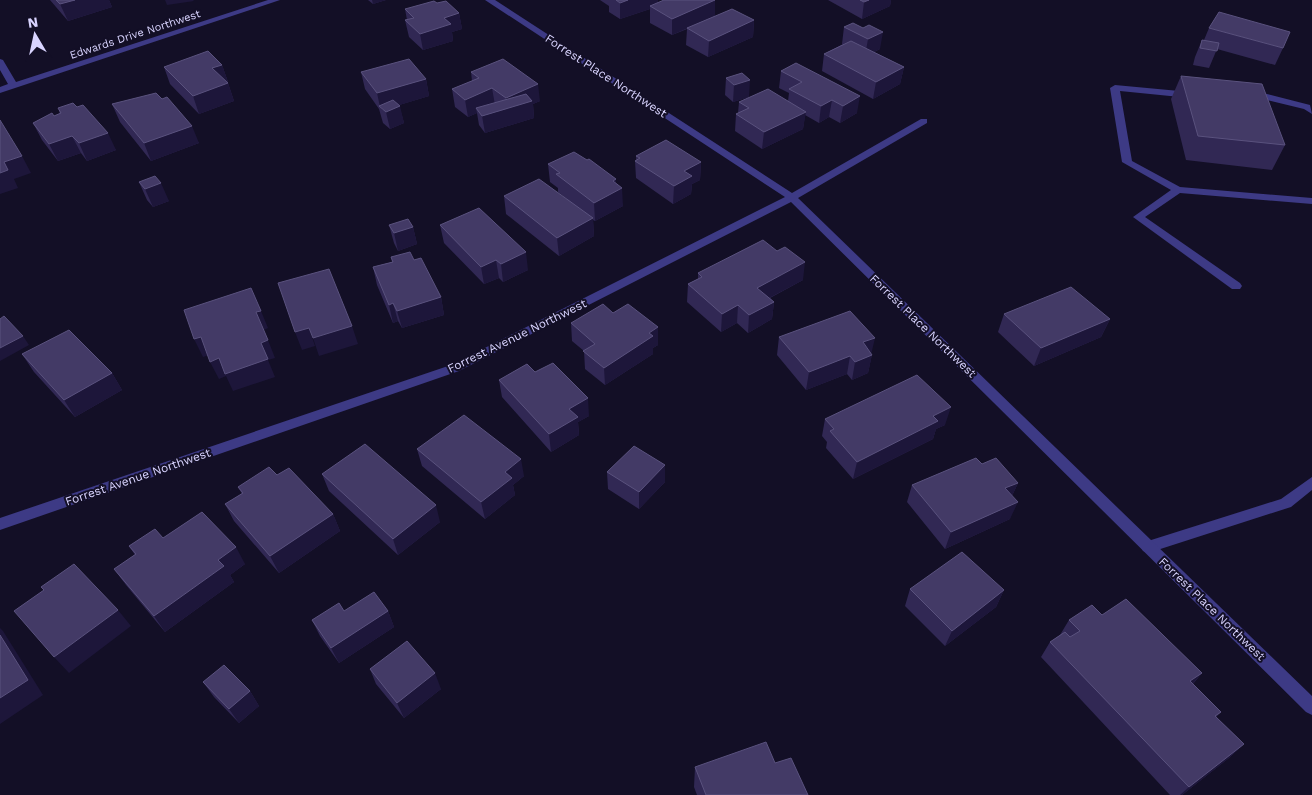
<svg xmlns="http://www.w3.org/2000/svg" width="1312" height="795" viewBox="0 0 1312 795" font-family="'Work Sans',sans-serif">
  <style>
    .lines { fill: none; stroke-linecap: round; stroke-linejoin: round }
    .lane { fill: #3d3a85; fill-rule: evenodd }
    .street { fill: #3d3a85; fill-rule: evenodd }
    .wall { fill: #312854 }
    .shaded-wall { fill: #1d163a }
    .building { fill: #433a66; stroke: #5a527e }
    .labels { text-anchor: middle; stroke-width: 4; stroke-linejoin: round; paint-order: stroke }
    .far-street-label { font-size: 11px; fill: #d9d4ff; stroke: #130f26 }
    .street-label { font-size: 12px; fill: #d9d4ff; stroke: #130f26 }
  </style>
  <rect width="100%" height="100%" fill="#130f26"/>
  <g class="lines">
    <path class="lane" d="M1115 85 1190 92 1195 95 1190 98 1120 91 1132 161 1180 187 1312 198V204L1180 193 1145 217 1240 283 1242 286 1240 289H1232L1133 217 1171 190 1122 162 1110 88Z
      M1259 92 1310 105 1312 114 1304 109 1259 98H1250L1245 95 1250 92Z
      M1312 477V490L1291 507 1148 553 1143 551 1141 547 1143 543 1148 541 1281 499Z"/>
    <path class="street" d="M268 0H280L0 93V87L8 84 0 70V59L3 60 16 82Z
      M485 0H495L792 193 921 119H927V123L798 198 1312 696V715L1306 712 791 202 459 371 0 530V518L451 365 785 197Z"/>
  </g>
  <path class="wall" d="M50 0H109L112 7 68 21Z
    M368 0H386L373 4Z
    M600 0H658V3L715 0V16L754 20 753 37 708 57 686 45 687 29 672 35 650 23V9L620 19 609 12V6Z
    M828 0H891L890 6 862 19Z
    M437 3 459 13 462 29 452 32 453 41 423 50 409 37 405 20H407L405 9Z
    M853 23 880 49 874 52 904 67 900 84 873 99 822 71 824 54 843 44H842L844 27Z
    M1209 28 1283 48 1275 65 1217 49 1209 68 1193 65 1195 57 1202 40H1204Z
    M796 63 857 113 840 123 829 117 819 123 805 115 803 129 762 149 735 131 736 114 738 113 739 102 788 101 789 93 779 88 781 71Z
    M222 65 228 82H226L228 83 234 101 199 114 170 84 164 67Z
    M361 72 426 79 429 96 399 105 404 123 390 129 383 123 379 109 365 89Z
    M471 72 540 101 533 104 534 118 485 133 479 125 477 113 468 117 455 107 452 89 472 81Z
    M1181 76 1285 145 1272 170 1186 160 1171 99Z
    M726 78 749 97 733 102 725 95Z
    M162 99 199 143 151 161 120 122 112 104Z
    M77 107 116 150 87 161 81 153 58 161 42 140 33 123 60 114 58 108Z
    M636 156 701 162 700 180 692 184 691 194 673 204 636 178 635 161 636 160Z
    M587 160 616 179V183L623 206 595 221 593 220 594 236 559 256 506 214 504 196 568 200 558 192V188L550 182 548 164Z
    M139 182 169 201 153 207 147 200Z
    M389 225 413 227 417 244 398 251 394 243Z
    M440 225 528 270 503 282 499 278 484 284 444 243Z
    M391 257 414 260 441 297 444 315 402 328 398 321 393 323 377 285 373 267 392 262Z
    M698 273 803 280 770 298 774 302 772 319 748 333 737 323 721 332 687 302 688 284 698 279Z
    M613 313 658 345 653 348V354L605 385 585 369 584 351 572 341 571 323Z
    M1004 314 1110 319 1101 337 1034 366 998 332Z
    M779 337 872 354 868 373 852 380 847 374 806 390 777 355Z
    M22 354 112 373 122 390 75 417 34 372Z
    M535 372 589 416 578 422 579 435 551 452 502 397 499 380Z
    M825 419 945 425 936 429 933 439 853 479 826 448 827 442 822 436Z
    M417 449 524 476 513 485 515 495 485 519 422 466Z
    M982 464 1018 483 1012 496 1010 519 945 549 907 502 912 485Z
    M607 472 665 482 639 509 608 489Z
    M322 474 440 522 398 555 329 491Z
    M277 475 333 514 340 531 279 573 234 521 225 504 242 494 238 487Z
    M163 538 245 564 230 575 234 582 165 632 126 585 114 569 135 555 129 546Z
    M910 589 1004 590 996 607 945 646 905 606Z
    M344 611H388L394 627 339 663 320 636 312 620Z
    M1102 615 1202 673 1193 684 1221 712 1216 717 1244 744 1229 758 1182 795H1170L1041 657 1050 642 1060 635 1069 620Z
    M370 669 441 689 404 718 376 684Z
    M203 682 250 691 259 706 239 723 214 697Z
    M775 763 808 795H697L694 787 695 767Z"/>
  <path class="shaded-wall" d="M75 0H109L112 7 68 21 60 4Z
    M165 0H193L194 1 167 5Z
    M372 0H386L373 4Z
    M628 0H658V3L650 6V9L620 19V3Z
    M715 0V16L672 35V19Z
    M869 0H891L890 6 862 19 864 2Z
    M459 13 462 29 452 32 453 41 423 50 420 34 444 18Z
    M754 20 753 37 708 57 709 41Z
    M883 32 880 49 865 56 868 39Z
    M222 65 228 82 218 85 212 68Z
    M904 67 900 84 873 99 876 82Z
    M426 79 429 96 383 110 380 107 377 93Z
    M750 80 749 97 733 102 734 85Z
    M228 83 234 101 199 114 193 96Z
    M538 84 540 101 533 104 534 118 485 133 482 116 507 109 506 98Z
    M492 88 495 105 476 108 477 113 468 117 465 100Z
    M860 96 857 113 840 123 843 106Z
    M832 100 829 117 819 123 821 106Z
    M400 106 404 123 390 129 386 112Z
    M806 112 803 129 762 149 764 132Z
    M192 126 199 143 151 161 144 143Z
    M108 133 116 150 87 161 79 143Z
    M72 136 81 153 58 161 49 144Z
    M22 156 31 173 14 179 18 188 0 194V173L4 162Z
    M701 162 700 180 692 184 691 194 673 204 674 186 684 171Z
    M616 179V191L622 188 623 206 595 221 594 203 613 181Z
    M161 183 169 201 153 207 145 189Z
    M593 218 594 236 559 256 557 238Z
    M413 227 417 244 398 251 394 233Z
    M526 252 528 270 503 282 501 264Z
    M496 260 499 278 484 284 481 267Z
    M805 262 803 280 756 305 757 288Z
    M441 297 444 315 402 328 397 311Z
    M774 302 772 319 748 333 749 315Z
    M393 303 398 321 393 323 389 305Z
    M738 305 737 323 721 332 722 314Z
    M261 311 268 328 264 330 256 312Z
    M1110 319 1101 337 1034 366 1041 348Z
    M352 326 358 344 319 356 313 338Z
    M658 327V345L653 348V354L605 385 604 368 649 333Z
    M309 328 315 346 302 350 295 332Z
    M23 336 29 345 0 361V348Z
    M201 337 209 355 203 357 194 339Z
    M875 338 871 355 863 342Z
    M268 340 275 358 268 360 275 377 233 391 226 376 219 379 210 362Z
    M872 355 868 373 852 380 855 362Z
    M850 356 847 374 806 390 809 372Z
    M112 373 122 390 75 417 64 400Z
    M588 398 589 416 578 422 579 435 551 452 549 434 569 409Z
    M951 407 945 425 936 429 933 439 853 479 857 462 933 416Z
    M521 459 524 476 513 485 515 495 485 519 481 502 505 472Z
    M665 465V482L639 509V492Z
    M1018 483 1010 500 1005 488Z
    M1018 502 1010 519 945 549 951 532Z
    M436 505 440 522 398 555 393 539Z
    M333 514 340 531 279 573 270 556Z
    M236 547 245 564 230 575 234 582 165 632 154 616 218 560Z
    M1004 590 996 607 945 646 952 631Z
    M118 610 131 626 69 673 54 657Z
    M388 611 394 627 339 663 331 648Z
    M0 628 3 631 43 695 0 724Z
    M435 673 441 689 404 718 397 703Z
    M1202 673 1189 688 1190 681Z
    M250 691 259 706 239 723 229 709Z
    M1244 744 1229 758 1182 795H1180L1189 787Z"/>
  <path class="building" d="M56 0H75L60 4Z
    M616 0H628L620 3Z
    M664 0H715L672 19 650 6Z
    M860 0H869L864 2Z
    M434 1 437 3 446 1 459 13 444 18 451 24 420 34 405 20 414 18 405 9Z
    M732 9 754 20 709 41 687 28Z
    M1219 12 1290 32 1283 48 1209 28Z
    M853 23 863 28 869 25 883 32 868 39 844 27Z
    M1202 40 1219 43 1217 51 1200 48Z
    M851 41 904 67 876 82 824 54Z
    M208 51 222 65 212 68 228 83 193 96 164 67Z
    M409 59 426 79 377 93 361 72Z
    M503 59 538 84 506 98 492 88 465 100 452 89 479 78 471 72Z
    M796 63 860 96 843 106 832 100 821 106 789 89 802 82 781 71Z
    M742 73 750 80 734 85 726 78Z
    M1181 76 1262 84 1285 145 1198 136Z
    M768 89 806 112 764 132 736 114 749 108 739 102Z
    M156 93 162 99 167 97 192 126 144 143 112 104Z
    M526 94 532 101 482 116 476 108Z
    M393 100 400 106 386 112 379 106Z
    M73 103 77 107 83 105 108 133 79 143 72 136 49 144 33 123 52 113 54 116 61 113 58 108Z
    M0 120 22 156 4 162 8 170 0 173Z
    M666 140 701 162 684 171 692 176 674 186 635 161 640 158 636 156Z
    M574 152 587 160 589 159 616 179 613 181 622 188 594 203 556 174 560 173 548 164Z
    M155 176 161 183 145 189 139 182Z
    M539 179 593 218 557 238 504 196Z
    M479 208 526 252 501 264 496 260 481 267 440 225Z
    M408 219 413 227 394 233 389 225Z
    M763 240 777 251 785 247 805 262 757 288 774 302 749 315 738 305 722 314 688 284 702 277 698 273Z
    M410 252 414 260 421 258 441 297 397 311 393 303 389 305 373 267 393 262 391 257Z
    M329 269 352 326 313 338 309 328 295 332 278 283Z
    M1071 287 1110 319 1041 348 1004 314Z
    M251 288 261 311 256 312 268 340 261 343 268 359 225 374 219 358 210 362 201 337 194 339 184 310Z
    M603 304 613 313 628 304 658 327 649 333 653 336 604 368 583 351 595 344 571 323Z
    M850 311 875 338 863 342 872 355 855 362 850 356 809 372 779 337Z
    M4 316 23 336 0 348V319Z
    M69 330 112 373 64 400 22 354Z
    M553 363 588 398 569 409 578 417 549 434 499 380 527 364 535 372Z
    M917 375 951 407 933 416 938 421 857 462 830 431 834 429 825 419Z
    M464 415 521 459 505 472 512 478 481 502 417 449Z
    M365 444 436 505 393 539 322 474Z
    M634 446 665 465 639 492 607 472Z
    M976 458 982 464 996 458 1018 483 1005 488 1018 502 951 532 912 485Z
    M269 467 277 475 289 468 333 514 270 556 225 504 243 493 238 487Z
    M202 512 236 547 218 560 224 566 154 616 114 569 136 554 129 546 155 529 163 538Z
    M962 552 1004 590 952 631 910 589Z
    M74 564 118 610 54 657 14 611 44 590 41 587Z
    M374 592 388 611 331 648 312 620 339 603 344 611Z
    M1126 599 1202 673 1190 681 1221 712 1215 716 1244 744 1189 787 1050 642 1065 632 1070 637 1080 631 1069 620 1092 605 1102 615Z
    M0 635 28 680 0 698Z
    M407 641 435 673 397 703 370 669Z
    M224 665 250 691 229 709 203 682Z
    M766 742 775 763 791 758 808 795H706L695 767Z"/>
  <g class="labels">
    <g class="far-street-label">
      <text transform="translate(135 34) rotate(-18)" y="4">Edwards Drive Northwest</text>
    </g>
    <g class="street-label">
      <text transform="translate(606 76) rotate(33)" y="4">Forrest Place Northwest</text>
      <text transform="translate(923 326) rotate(44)" y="4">Forrest Place Northwest</text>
      <text transform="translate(517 336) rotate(-26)" y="4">Forrest Avenue Northwest</text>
      <text transform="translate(138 477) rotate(-19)" y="4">Forrest Avenue Northwest</text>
      <text transform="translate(1212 609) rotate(44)" y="4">Forrest Place Northwest</text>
    </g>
  </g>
  <g transform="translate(35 35) rotate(351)" stroke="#130f26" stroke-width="4" paint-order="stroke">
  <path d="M0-4L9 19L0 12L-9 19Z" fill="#d9d4ff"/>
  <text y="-8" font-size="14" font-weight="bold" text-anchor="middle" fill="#d9d4ff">N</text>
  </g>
</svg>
